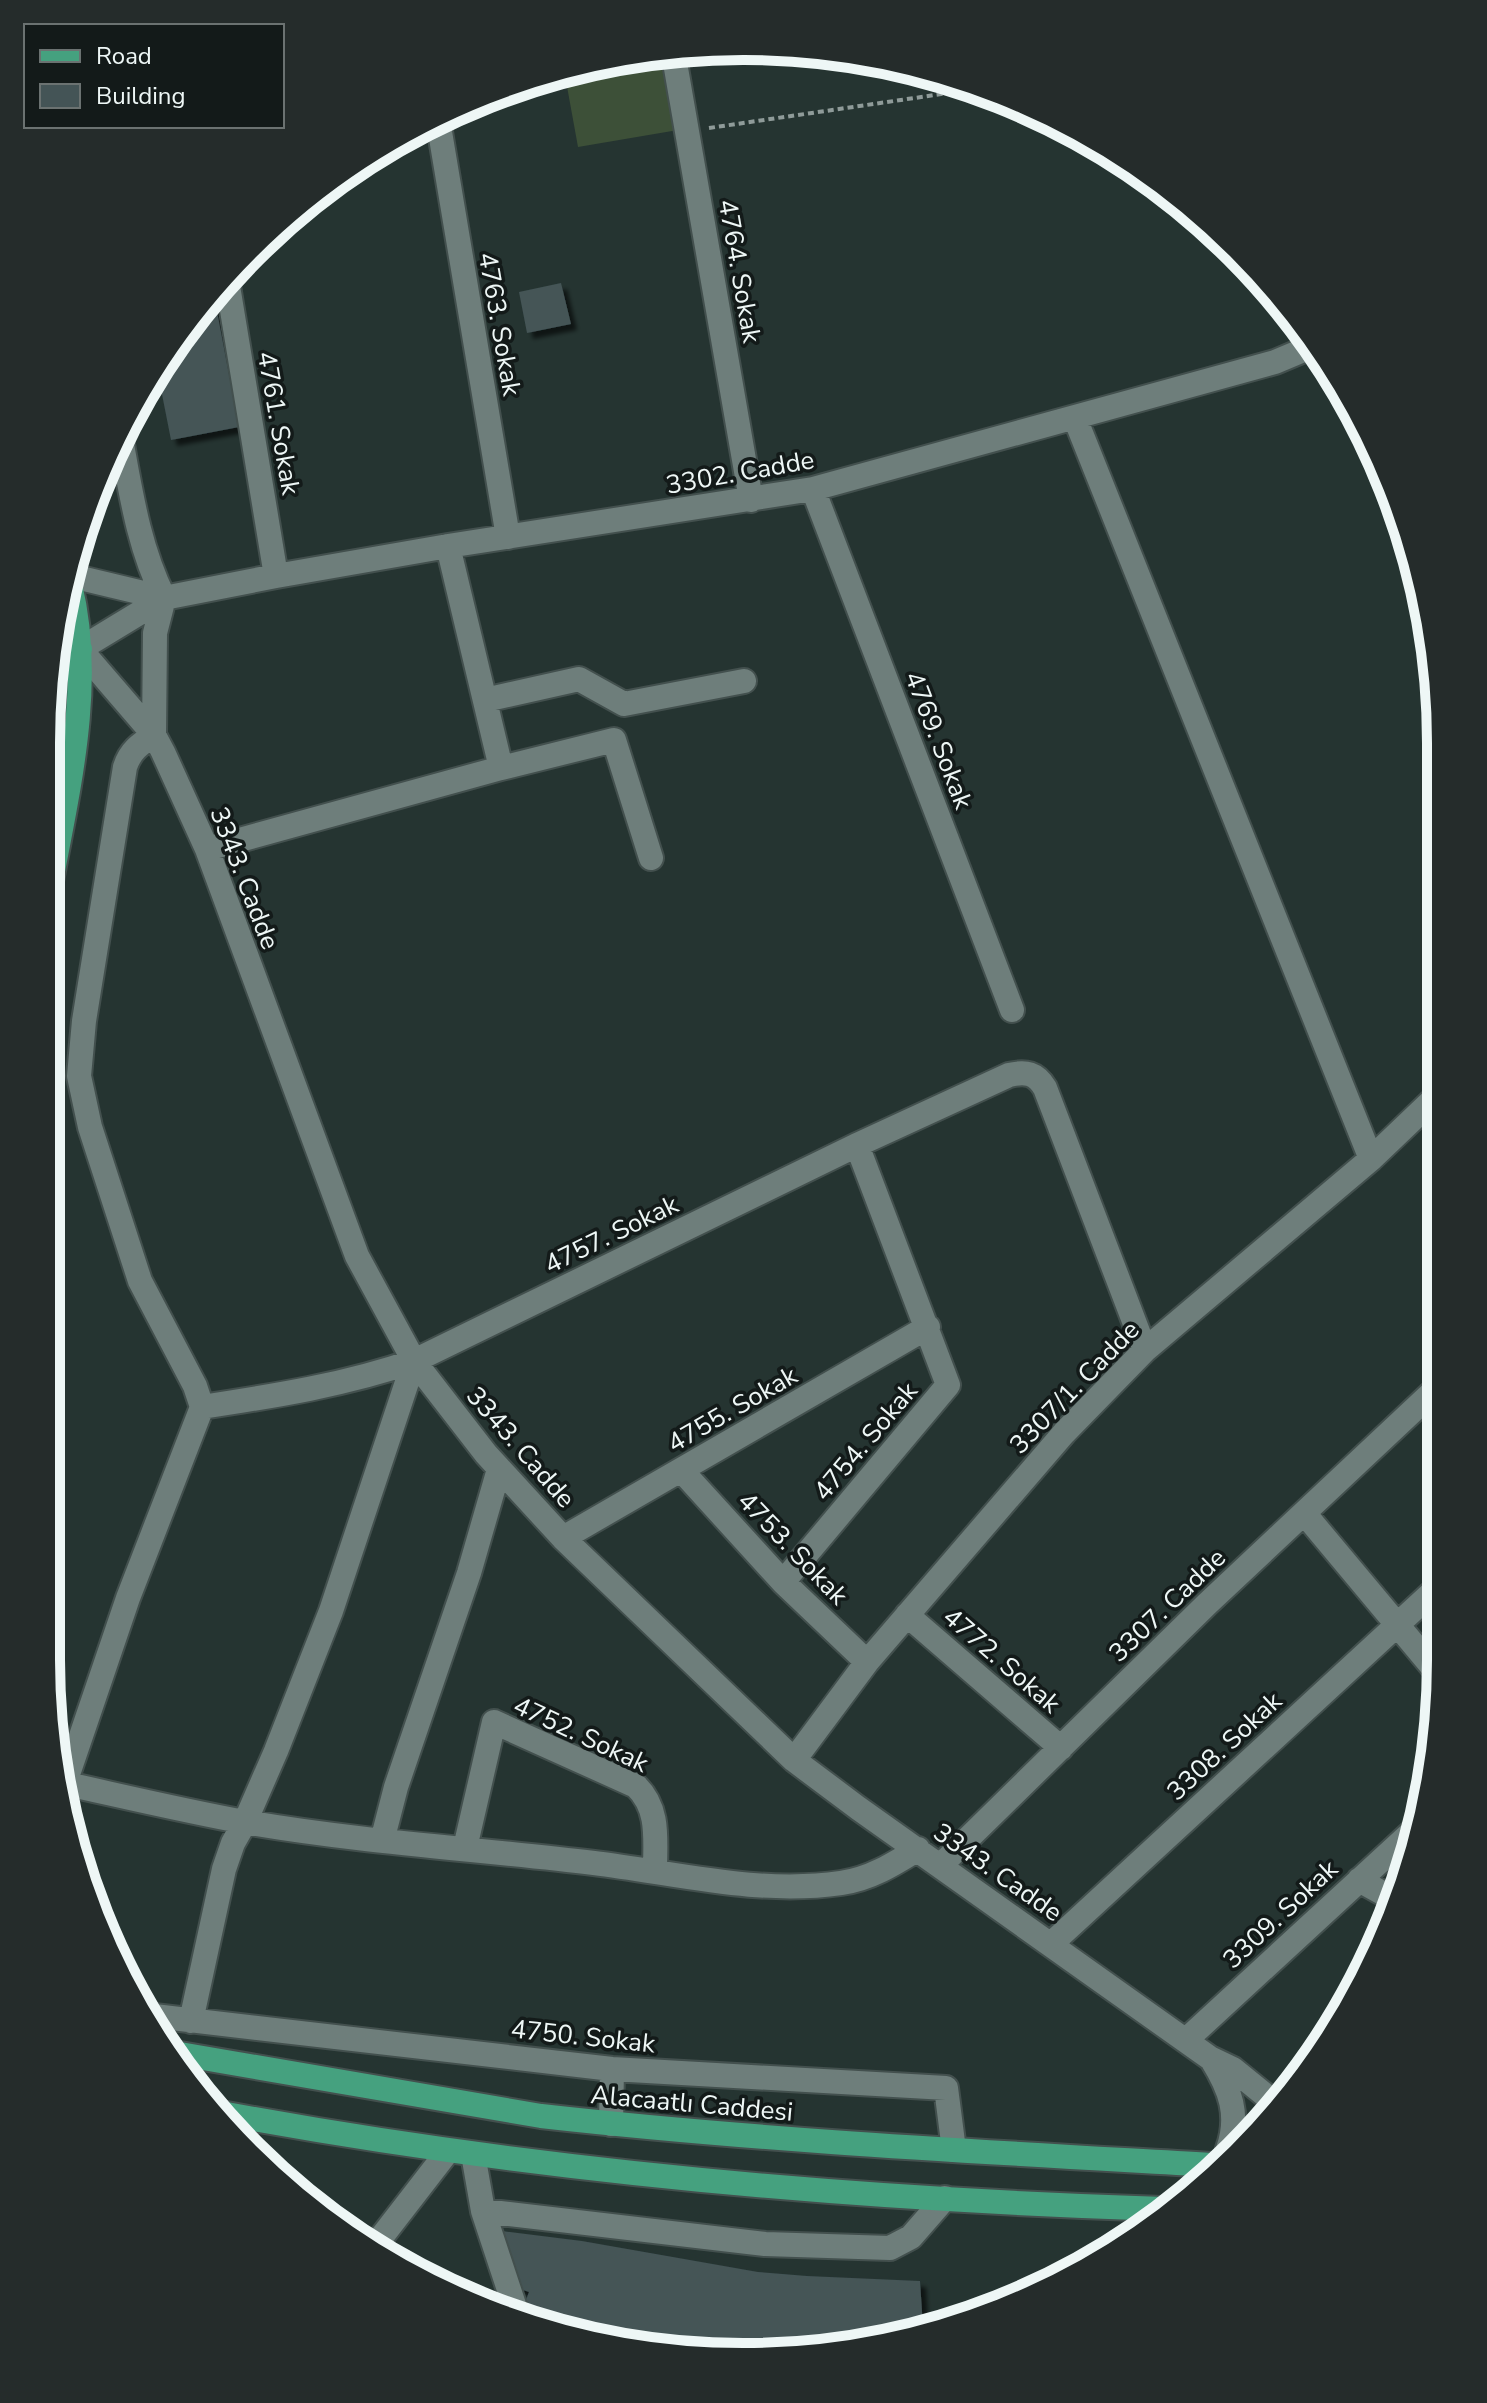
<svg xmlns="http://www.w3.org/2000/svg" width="1487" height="2403" viewBox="0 0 1487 2403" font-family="'Nunito Sans',sans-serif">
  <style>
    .green { fill: #3d5038 }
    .building { fill: #445456; filter: url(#shadow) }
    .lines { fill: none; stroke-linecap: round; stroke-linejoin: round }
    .minor-casing { stroke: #43504e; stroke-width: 28 }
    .major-casing { stroke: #43504e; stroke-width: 28 }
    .path { stroke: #8f9b99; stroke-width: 4; stroke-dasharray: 6 4; stroke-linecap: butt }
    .minor { stroke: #6e7e7b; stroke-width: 24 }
    .major { stroke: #45a17f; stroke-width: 24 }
    .labels { text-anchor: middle; stroke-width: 7; stroke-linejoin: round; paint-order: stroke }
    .street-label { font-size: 26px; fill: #eef7f6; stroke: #131a19 }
    .rim { fill: none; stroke: #eef7f6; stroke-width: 10 }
  </style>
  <defs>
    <filter id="shadow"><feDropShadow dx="6" dy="6" stdDeviation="2" flood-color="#0009"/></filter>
  </defs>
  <rect width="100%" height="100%" fill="#253431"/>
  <path class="green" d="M666 64 678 130 578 147 566 81Z"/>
  <path class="building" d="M561 283 571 324 527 333 519 292Z
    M216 306 239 427 171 440 158 374 190 319 199 309Z
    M502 2231 582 2241 758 2272 807 2276 920 2281 923 2327 743 2357 532 2322 524 2305 529 2292 517 2288Z"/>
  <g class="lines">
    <defs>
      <path id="minor" d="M673 51 751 500
        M438 120 508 537
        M227 280 276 576
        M1075 418 1371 1159
        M121 439C131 494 139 548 164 598L155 633 154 735
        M813 489 1012 1010
        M72 576 164 598
        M485 700 579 679 624 704 744 681
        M501 768 614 740 651 858
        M207 849 501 768 448 546
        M202 1407C274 1396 345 1385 414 1361L857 1145 1009 1075C1026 1071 1036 1073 1045 1088L1145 1350
        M682 1471 783 1582 867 1662
        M1304 1513 1435 1670
        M563 1538 928 1327
        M783 1582 948 1385 857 1145
        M907 1615 1061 1748
        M794 1760 867 1662 1064 1433 1145 1350 1371 1159 1438 1095
        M66 1780 128 1598 202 1407 195 1386 140 1281 90 1127 79 1076 84 1021 125 767C130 751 140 744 154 735
        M67 1784C126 1797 185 1811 245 1822 360 1842 478 1849 594 1863 676 1873 758 1895 841 1883 870 1879 894 1864 918 1849
        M382 1841 396 1787 469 1573 499 1469
        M465 1848 494 1722 636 1786C660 1809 655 1840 655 1871
        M941 1865 1207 1604 1437 1388
        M1359 1880 1395 1900
        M1051 1944 1436 1589
        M154 2016 612 2069 946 2088 954 2150
        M191 2021 224 1869 233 1843 245 1822 276 1751 331 1611 414 1361
        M1186 2040 1414 1830
        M1212 2060C1230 2089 1240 2115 1228 2149
        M1276 2104 1233 2069 1210 2058 858 1808 794 1760 563 1538 486 1454 414 1361 357 1256 207 849 163 752 154 735 80 649 164 598 276 576 448 546 813 489 1275 362 1313 346
        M611 2124 612 2069
        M473 2154 483 2211 519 2320
        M1140 2209V2231
        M483 2211 765 2244 890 2248 911 2237 945 2198
        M373 2248 448 2151"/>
      <path id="major" d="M52 654 80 649
        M51 881C69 786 94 681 70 585
        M174 2053 541 2116C764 2141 987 2152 1211 2165
        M221 2113C532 2171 847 2199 1163 2209"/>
    </defs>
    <use href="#minor" class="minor-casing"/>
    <use href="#major" class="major-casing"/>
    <path class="path" d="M709 128 976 89"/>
    <use href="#minor" class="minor"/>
    <use href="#major" class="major"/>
  </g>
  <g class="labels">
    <g class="street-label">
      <text transform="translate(740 271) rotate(80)" y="9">4764. Sokak</text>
      <text transform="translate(500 324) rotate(80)" y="9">4763. Sokak</text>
      <text transform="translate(279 423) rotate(80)" y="9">4761. Sokak</text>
      <text transform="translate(740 472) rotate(-10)" y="9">3302. Cadde</text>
      <text transform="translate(939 740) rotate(69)" y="9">4769. Sokak</text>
      <text transform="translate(245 878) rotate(69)" y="9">3343. Cadde</text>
      <text transform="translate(611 1234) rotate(-26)" y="9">4757. Sokak</text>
      <text transform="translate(1074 1387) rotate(-46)" y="9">3307/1. Cadde</text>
      <text transform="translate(732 1409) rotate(-30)" y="9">4755. Sokak</text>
      <text transform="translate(865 1441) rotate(-50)" y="9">4754. Sokak</text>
      <text transform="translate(521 1447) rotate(49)" y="9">3343. Cadde</text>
      <text transform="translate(793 1548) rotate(46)" y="9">4753. Sokak</text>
      <text transform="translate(1167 1605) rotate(-44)" y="9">3307. Cadde</text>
      <text transform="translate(1002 1660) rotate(41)" y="9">4772. Sokak</text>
      <text transform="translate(581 1734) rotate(25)" y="9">4752. Sokak</text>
      <text transform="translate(1224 1746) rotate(-43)" y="9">3308. Sokak</text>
      <text transform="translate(998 1872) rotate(35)" y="9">3343. Cadde</text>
      <text transform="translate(1280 1914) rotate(-43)" y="9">3309. Sokak</text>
      <text transform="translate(583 2036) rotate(6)" y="9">4750. Sokak</text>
      <text transform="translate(692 2103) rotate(5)" y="9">Alacaatlı Caddesi</text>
    </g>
  </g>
  <path d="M0 0H1487V2403H0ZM743 60H744A683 683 0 0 1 1427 743V1660A683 683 0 0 1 744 2343H743A683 683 0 0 1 60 1660V743A683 683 0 0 1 743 60Z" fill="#252c2b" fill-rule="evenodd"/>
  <path class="rim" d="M743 60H744A683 683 0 0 1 1427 743V1660A683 683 0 0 1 744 2343H743A683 683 0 0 1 60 1660V743A683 683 0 0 1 743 60Z"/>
  <rect x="24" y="24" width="260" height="104" fill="#131a19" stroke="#6b7271" stroke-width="2"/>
  <rect x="40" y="50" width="40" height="12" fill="#45a17f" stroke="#6b7271" stroke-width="2"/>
  <text x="96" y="64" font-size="24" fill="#eef7f6">Road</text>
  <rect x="40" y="84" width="40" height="24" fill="#445456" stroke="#6b7271" stroke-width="2"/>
  <text x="96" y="104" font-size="24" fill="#eef7f6">Building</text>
</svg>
